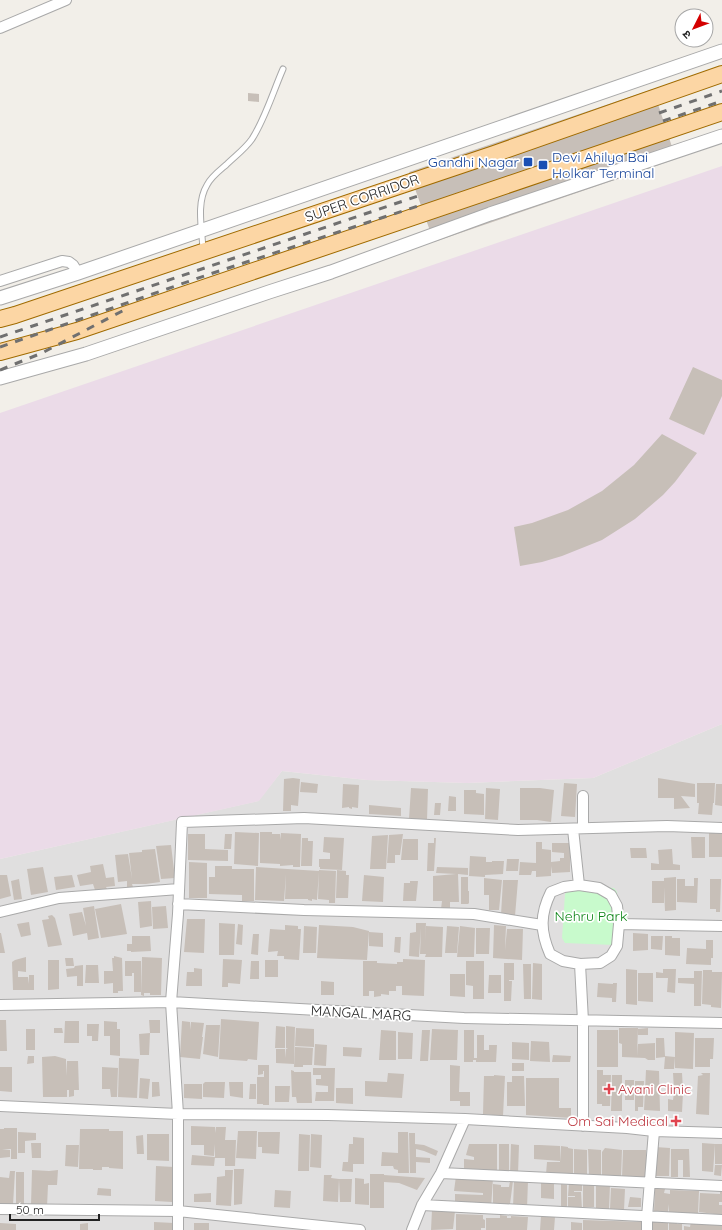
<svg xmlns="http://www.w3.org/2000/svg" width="722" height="1230" viewBox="0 0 722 1230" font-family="Quicksand,'Noto Sans Devanagari',sans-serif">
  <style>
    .residential { fill: #e0dfdf }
    .industrial { fill: #ebdbe8 }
    .park { fill: #c8facc }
    .building { fill: #c7bfb8 }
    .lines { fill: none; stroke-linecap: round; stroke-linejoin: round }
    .service-casing { stroke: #a9a9a9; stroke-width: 7 }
    .minor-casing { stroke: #a9a9a9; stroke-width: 12 }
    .tertiary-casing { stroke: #a9a9a9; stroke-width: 15 }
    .primary-casing { stroke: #a06b00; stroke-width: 18 }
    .service { stroke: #fff; stroke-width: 5 }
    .minor { stroke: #fff; stroke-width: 10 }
    .tertiary { stroke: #fff; stroke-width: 13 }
    .primary { stroke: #fcd6a4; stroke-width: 16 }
    .rail { stroke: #707070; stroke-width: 3; stroke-dasharray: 8 8; stroke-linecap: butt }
    .transit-dot { fill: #1a4fb4; stroke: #fff; stroke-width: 1.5 }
    .health-dot { fill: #e0444e; stroke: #fff; stroke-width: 1.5 }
    .labels { text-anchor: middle; stroke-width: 3.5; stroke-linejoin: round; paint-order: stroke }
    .transit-label { font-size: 14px; fill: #164399; stroke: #fff; text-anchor: start }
    .street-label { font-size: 14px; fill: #222; stroke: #fff }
    .park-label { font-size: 14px; fill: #0c8416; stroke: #fff }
    .health-label { font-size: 14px; fill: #be3a42; stroke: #fff; text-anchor: start }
  </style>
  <rect width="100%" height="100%" fill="#f2efe9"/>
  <path class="residential" d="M722 724V1230H0V859L258 801 282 771 367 780 467 783 593 778Z"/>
  <path class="industrial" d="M722 166V724L593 778 467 783 367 780 282 771 259 801 0 859V413Z"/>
  <path class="park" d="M574 885 614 888 617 892 620 939 614 945 565 943 562 938 565 894Z"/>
  <path class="building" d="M653 89 676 159 434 242 409 172Z
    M248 93 259 94V102L248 101Z
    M693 367 722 380V396L704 435 669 419Z
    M662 434 697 453 675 482 663 495 635 519 602 540 562 556 542 562 520 566 514 527 532 523 568 510 602 491 634 465Z
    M293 778 300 779 298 806 291 805V811H283L284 779Z
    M658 778 695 784V797L681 796 690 808 674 809V798H658Z
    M301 782 318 784 317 793 300 792Z
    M564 783 577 784 575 817 561 816Z
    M697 783H715L714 803H713L712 815 698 814 699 803H697Z
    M343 784 359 785 358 808 352 807V809L349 808V807L342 808Z
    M716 784H722V806L715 805Z
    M411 788 428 789 427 820 409 819Z
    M486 788 500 789 498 820 485 819Z
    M520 788H540L554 790 551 822 537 820H520Z
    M464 790H476V793L484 794V815L464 814Z
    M449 796 456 797V811H448Z
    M435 803H441L440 815H434Z
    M369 805 401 808V816L369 814Z
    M235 832 259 833 258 866 234 864Z
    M260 832H272V834H280V840L281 833 301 834 300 867H293V865L280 866V864L260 863Z
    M709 832H722V857H709Z
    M188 834H205V849L228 850V861L188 860Z
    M225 834H232L231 849H224Z
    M403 834 400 855H395V863H387L389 835Z
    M388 835 386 869H370L372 836Z
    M324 837 344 838 342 870 320 869V867H319V859H330V853L323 852Z
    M691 837H705V858H692Z
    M302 838H308V841H313L312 866H301Z
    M434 838H436L434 871H427L428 843H434Z
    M403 839H418V860H401Z
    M536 842H542V849L551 850V862L560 861V858H564V853L552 852V843H570V872L552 873 551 866V876L536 877V871H532L531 875H519L520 862 536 863Z
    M171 845 175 878 161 879 156 846Z
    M630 848H646L647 858H631Z
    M155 849 160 882 146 884H132L133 887 127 888V881L118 882 115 855 128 854 132 879 129 853 142 852V850Z
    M672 849 673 864 680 865V870H651V863L659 864 658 850Z
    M470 856 486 857V862H492V861H504L503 874 485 875V877L469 876Z
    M507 859H519L518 871H506Z
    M189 862 207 863V898H189Z
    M103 864 106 878 114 877 115 886 106 887 107 889 95 890 93 884 80 886 77 875 91 872 90 866Z
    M215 866H232V869H254V901H242V895L209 894V877H215Z
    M43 867 48 892 31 895 27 869Z
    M256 867 319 871 317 900 312 899V901L308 900V899H285L286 874 284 901 255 900Z
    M437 867 468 868V875L458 874 459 902H450V910L441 909 442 901H433V876L456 874 436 873Z
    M319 870 336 871 335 903H329V900L318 899Z
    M337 870 346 871V875H349L348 898H336Z
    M0 875H7L11 896 0 899Z
    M72 875 75 887 56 890 54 877Z
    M364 875 384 877 383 902 362 901Z
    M461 877H468V891H469V903L468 904H461Z
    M676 877V910L665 911 664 887V903H652V881H664V878Z
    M484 878 502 880 499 910H489V895H484Z
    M694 878H698L697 903 677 902V879H685V886H694Z
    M19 879 22 899 14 900 11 881Z
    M710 879H721L720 912H716V909H710Z
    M503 880H518L515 916 501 915Z
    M410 881H418L416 901H403L404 883H410Z
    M151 901 152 926 140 928 138 902Z
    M121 904 127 934 101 938 95 909Z
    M94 906 99 938 88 940 87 933 73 936 69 914 82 912 86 926 83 908Z
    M166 906 168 928 153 929 152 907Z
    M52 915 55 918 62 945 48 947 42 920 49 919 48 916Z
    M187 919H205L204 953 184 952Z
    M29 922 31 935 21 937 17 924Z
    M219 923 235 924 234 955H219Z
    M416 923H426L425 942 426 926 443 927 442 957H425L426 954H420L421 928 419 957 409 956 410 933 416 932Z
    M238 924 243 925 242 945 236 944Z
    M285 925 298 926V929H301L299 960 284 959V951V956H277L278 951 268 952 270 929 285 930Z
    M319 925 353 927 369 931 367 960 317 958Z
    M494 925 506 926 505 950 507 929H523L522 960 493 958Z
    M304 926 317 927 316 953H303Z
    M447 926 459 927 457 953H445Z
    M460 926 475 928 474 957H457Z
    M476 928H490L489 954H476Z
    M369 932 383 933V947L369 946Z
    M0 933H1L5 953H0Z
    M633 933 648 934V950L633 951Z
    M253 934H259L258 955 251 954Z
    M132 936H150L151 951 131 952V951H127V944H132Z
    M651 936H663L662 950 651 949Z
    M665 936H672V938H680V956L665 955Z
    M395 937H401L400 953 394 952Z
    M706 940H713V958H711V965L686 964 687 948 706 949Z
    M114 956 122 958 123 991H118V993H113V983L104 984V971H113L112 958H114Z
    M26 957V972L18 971V977H28L29 984V975H34V990H13L12 962 15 960Z
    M142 957 162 958 161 995H150V993H144V996L141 995Z
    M65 958H73L74 966H66Z
    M223 959 242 960 240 984 228 983V987H222Z
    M403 959 425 960 424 996 402 995V986H396V991H389V995L381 994V996L374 997V991H369V996H363V961H377V963L397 964V962H403Z
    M48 960H59V989L48 990Z
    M265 960H278V977H265Z
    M125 961H141V992H134V973H132V976H125Z
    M251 961H259V979H250Z
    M466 961H484V999H473V986L466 985Z
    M504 963H514V980H509V981H512L511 1001H504Z
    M533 963 542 964V1000L532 999Z
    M523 964H531V999H524Z
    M83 965V986H77V976L67 977 66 969 74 968 75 966Z
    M86 965H98L99 983H85Z
    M194 968 202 969V986H186L187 972H194Z
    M626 969 637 970V1005L626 1004Z
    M663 969H676L675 993 667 992 668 978H656V972L663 973Z
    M703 970H712V972H722L721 1008 711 1007V1005L702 1004Z
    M694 971H702L701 1006H694V984L678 983V978H694Z
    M638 973H653V1002L638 1001Z
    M450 974H465V997L450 996Z
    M489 975H501V993H488Z
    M321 981 334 982V995H321Z
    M598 983 613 984V983H617L616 1002H612V998L597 997Z
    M221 1019 259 1022 257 1060 248 1059 247 1061 219 1059Z
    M0 1020H6L7 1051H0Z
    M149 1020H160V1033H150Z
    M65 1021H79V1043H64Z
    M104 1021 117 1022V1029H120V1056L110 1055V1036H104Z
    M182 1021 190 1022V1030L191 1022 204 1023 202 1037 190 1035 203 1037 200 1059 180 1057Z
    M87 1024H99L98 1041H92V1036H87Z
    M206 1025H220L218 1057 203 1054Z
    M276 1026 285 1027V1048H275Z
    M286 1026 295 1027 294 1064 276 1063V1049H285L286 1058V1049H288L286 1048Z
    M54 1028H62L63 1033H54Z
    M296 1028 314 1029V1047L295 1046Z
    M619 1028H638L637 1056 638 1044 655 1043V1060H648L645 1058 622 1057V1044L619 1043Z
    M648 1028V1035H638V1029Z
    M26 1029H35V1050H26Z
    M432 1029 458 1030 457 1060H447V1051V1060H430Z
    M381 1030 396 1031V1060H379Z
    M422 1030H430L428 1061H420Z
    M464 1030H474V1058H477V1035H484V1050H489V1045H497L496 1062H476V1060H473V1062H464Z
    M597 1030H618V1067H597Z
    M398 1032 413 1033 412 1059H398Z
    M675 1032 694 1033 693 1069 675 1068Z
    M150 1033 149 1055H140L139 1034Z
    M656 1038H664L665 1056 675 1057 674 1069H664L665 1057 656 1058Z
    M695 1038H714L713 1059H710V1067H695Z
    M531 1041 549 1042 550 1062 530 1061Z
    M512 1042 529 1043V1060L512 1059Z
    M315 1044 327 1045 326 1066 314 1065Z
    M295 1047 313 1048 312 1065H303V1067H294Z
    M343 1047 362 1048 361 1057 343 1056Z
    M553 1055 571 1056 570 1062H552Z
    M28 1056H34V1063L27 1064Z
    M55 1056 66 1059V1076L67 1061H78L79 1090H74V1096L69 1097V1090H67V1097H43L42 1057Z
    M119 1058 139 1059 137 1098 118 1097Z
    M512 1063H524V1071H512Z
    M258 1065H269V1071H263V1074L258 1075Z
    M450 1065 460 1066 459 1092H470V1106H460V1101H450Z
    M0 1067H12V1092L0 1091Z
    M102 1067 118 1068 117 1097H111L110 1089H102Z
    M313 1068H335L334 1101H315L316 1092H328V1086L316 1085V1079H321V1075H313Z
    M291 1070 294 1071V1072H311L312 1103H297L296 1097H292Z
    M597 1070H603V1075H611L610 1106H602V1104H597Z
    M646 1070 659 1071 660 1111 644 1110Z
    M264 1071H269V1105H263V1086V1104H257V1077H264Z
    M388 1073 404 1074 402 1098 365 1096V1081L387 1082Z
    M673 1073H682L683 1090H674Z
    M701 1073H710L709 1115 696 1114 698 1076 703 1075Z
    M494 1075 505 1076 503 1116 483 1114 484 1076H494Z
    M612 1075H622V1111H611Z
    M512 1076H524L525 1106H507V1082H512Z
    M140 1078 150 1079 148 1099 139 1098Z
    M526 1078H559V1108H571V1118L526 1115Z
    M625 1080H634V1100H625Z
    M635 1081H644L643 1107H638V1111H635Z
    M152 1082H159L160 1096 152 1097Z
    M205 1082H225L224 1098 203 1097V1084Z
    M229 1082H243V1098L230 1096Z
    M184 1084H202V1099L184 1098Z
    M250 1084H256V1099H249Z
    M275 1086H290L289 1102H275Z
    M336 1088H353V1104L336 1103Z
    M674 1093H683L682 1112 668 1111V1099L673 1100Z
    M191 1126 215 1127V1133L216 1127H226L225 1140H236L235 1166H225V1158H215V1144L214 1156 204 1155V1145H191Z
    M4 1128H17V1159H11V1149H2L10 1150V1157L0 1158V1129H4Z
    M80 1129H109V1131H123V1169L109 1168V1167H102V1170H93V1157V1169H79Z
    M238 1131H257L256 1159 236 1158Z
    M18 1132 36 1133V1140L25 1141V1153H18Z
    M258 1132H280L279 1154 262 1153V1147H258Z
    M398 1132H408L409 1173H398V1170L394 1169 393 1166H381L382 1152 398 1153Z
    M409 1133H415V1144L424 1145 438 1151 436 1156 424 1151 416 1149V1157L430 1158V1163L416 1162V1173H410Z
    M147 1134H169V1161L147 1160Z
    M299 1134 310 1135 309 1171H298Z
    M311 1134 322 1135 321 1168 310 1167Z
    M143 1135 144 1154H137L136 1136Z
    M353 1137 364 1138V1164H353V1172L342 1171 343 1162H348L349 1144H353Z
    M31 1143H41V1158H32Z
    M702 1143 715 1144 713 1172 702 1171Z
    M469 1144H497V1172H482V1164V1171L464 1170V1159L474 1160V1157L466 1155Z
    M499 1144H509V1174L499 1173Z
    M511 1144 519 1145 518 1174H510Z
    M715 1144H722V1164H715Z
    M66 1145H79L78 1167 65 1166Z
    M534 1145H540L560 1146V1161L534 1159Z
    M561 1146 568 1147V1148L573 1149V1176L546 1174 547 1162H560Z
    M655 1147 670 1148 669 1176H654Z
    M605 1148 622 1150 621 1177H602V1152Z
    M574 1149 587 1150V1176H574Z
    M588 1149 601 1150V1176L589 1175Z
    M671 1149H689L690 1177H683V1160H678V1177H671Z
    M623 1150H646V1178L622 1177Z
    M192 1155 215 1157 214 1166 191 1165Z
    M715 1165H722L721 1176 714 1175Z
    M156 1166 174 1167 172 1202 155 1201Z
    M234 1169H244L242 1204 234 1205Z
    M32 1170 49 1171 58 1170 57 1185H48L47 1207 31 1205Z
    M225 1170H233L231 1206 216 1205 217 1177 225 1176Z
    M10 1171H15L13 1205 0 1204V1177L9 1178Z
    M16 1172H24V1204H16Z
    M370 1174H384V1175L425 1178 417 1190 399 1183 384 1182V1208H370Z
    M324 1175H332L331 1178 339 1179 338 1202 323 1201Z
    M456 1176 493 1178 491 1208 455 1204V1194L483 1195V1193L454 1191Z
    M355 1178 364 1179V1184L369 1183V1205L355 1204Z
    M339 1179H352L351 1202H340Z
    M510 1181H513L510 1204H493V1184L501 1185V1187H509Z
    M514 1181H528L527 1208 513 1207Z
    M541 1182 554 1183V1199L541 1198Z
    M569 1183 582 1185V1191H574V1192H581L582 1209 568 1208V1197H575V1196H568Z
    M561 1184 567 1185V1209H561Z
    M583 1184H594V1207H583Z
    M596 1184 610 1185 609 1209 596 1212Z
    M98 1188 111 1189V1196L97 1195Z
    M611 1188 625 1189 624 1210 610 1209Z
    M655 1189H665L664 1193 670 1194V1190L699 1191 698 1214 683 1213V1215H678V1213L669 1212V1204L668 1212 654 1211Z
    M275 1190 291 1191 290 1208 274 1207Z
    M720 1192H722V1202H719V1209V1205H722V1215L699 1212 700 1193 720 1194Z
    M211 1193V1202H194V1194Z
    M630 1197 641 1198V1207H628Z
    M432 1210 455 1211 453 1229 431 1230Z
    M456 1214 483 1215V1219L485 1220V1228H481V1230H456Z
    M500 1215 507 1216V1218H511V1216L528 1217 527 1230H486V1218H500Z
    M541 1216 555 1217 554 1230H540Z
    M583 1220 644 1222 643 1230H583Z
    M653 1221H668V1230H653Z
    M691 1221 722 1225V1230H684V1226L690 1227Z
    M154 1222 174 1223V1230H154Z
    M571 1222 582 1223V1230H571Z
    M669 1222H677V1224H682V1230H669Z
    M0 1223 16 1224V1230H0Z
    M88 1223V1230H80V1224Z
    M194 1223H209V1230H194Z"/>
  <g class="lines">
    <defs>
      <path id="service" d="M203 249C202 229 196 203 207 185 211 177 219 171 226 165 234 157 245 149 252 139 265 119 273 92 283 69"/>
      <path id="minor" d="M0 28 66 0
        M0 281 62 261 69 262 73 265 78 273
        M583 796V828
        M573 829 579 885
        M579 885 599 888 611 895 617 906 619 924 617 946 611 956 600 963 580 964 563 961 550 954C540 931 540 914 551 892L564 887Z
        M178 904 304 910 474 914 542 925
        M0 912 59 898 179 889
        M619 924 722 926
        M580 964 583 1021V1126
        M0 1005 171 1002 464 1018 722 1023
        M0 1106 178 1114 328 1115 465 1119 627 1128 654 1131 722 1133
        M441 1173 722 1186
        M422 1205 722 1220
        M0 1209 178 1211 360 1230
        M178 1230V1114L171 1002 178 914 182 822 304 818 518 830 667 826 722 828
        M412 1230 422 1205 441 1173 465 1119
        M647 1230V1217L654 1131"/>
      <path id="tertiary" d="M0 298 78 273 722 51
        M0 378 86 354 269 292 331 272 490 214 722 136"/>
      <path id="primary" d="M0 319 15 315 494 154 722 74
        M0 352 77 331 722 112"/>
    </defs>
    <use href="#service" class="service-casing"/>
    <use href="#minor" class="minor-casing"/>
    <use href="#tertiary" class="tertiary-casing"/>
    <use href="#primary" class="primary-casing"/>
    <use href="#service" class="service"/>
    <use href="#minor" class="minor"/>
    <use href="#tertiary" class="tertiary"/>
    <use href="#primary" class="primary"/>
    <path class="rail" d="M659 113 722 91
      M663 121 722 101
      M0 337 418 196
      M0 347 210 274 421 205
      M0 370 42 353 128 308"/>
  </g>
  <g class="transit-dot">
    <rect x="523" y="157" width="10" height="10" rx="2"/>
    <rect x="538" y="160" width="10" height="10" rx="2"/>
  </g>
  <g class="health-dot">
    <path d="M607 1083h4v4h4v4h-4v4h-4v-4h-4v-4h4z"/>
    <path d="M674 1115h4v4h4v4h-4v4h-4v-4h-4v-4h4z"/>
  </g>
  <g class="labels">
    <g class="transit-label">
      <text x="552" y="162">Devi Ahilya Bai<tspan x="552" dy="16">Holkar Terminal</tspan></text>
      <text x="519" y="167" text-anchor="end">Gandhi Nagar</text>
    </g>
    <g class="street-label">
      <text transform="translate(362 198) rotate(-19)" y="5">SUPER CORRIDOR</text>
      <text transform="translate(361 1013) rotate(3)" y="5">MANGAL MARG</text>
    </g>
    <g class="park-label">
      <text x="591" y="921">Nehru Park</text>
    </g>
    <g class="health-label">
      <text x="618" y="1094">Avani Clinic</text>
      <text x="668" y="1126" text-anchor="end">Om Sai Medical</text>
    </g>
  </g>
  <g transform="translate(694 28) rotate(228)"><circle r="19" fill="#ffffff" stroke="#a7a7a7"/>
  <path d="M0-3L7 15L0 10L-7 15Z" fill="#d40000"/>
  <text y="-6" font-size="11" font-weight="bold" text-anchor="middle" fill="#222222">उ</text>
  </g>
  <path d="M10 1214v6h89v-6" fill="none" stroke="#222222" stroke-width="2"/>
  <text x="16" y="1214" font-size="12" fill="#222222" stroke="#ffffff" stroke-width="3" paint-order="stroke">50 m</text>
</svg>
